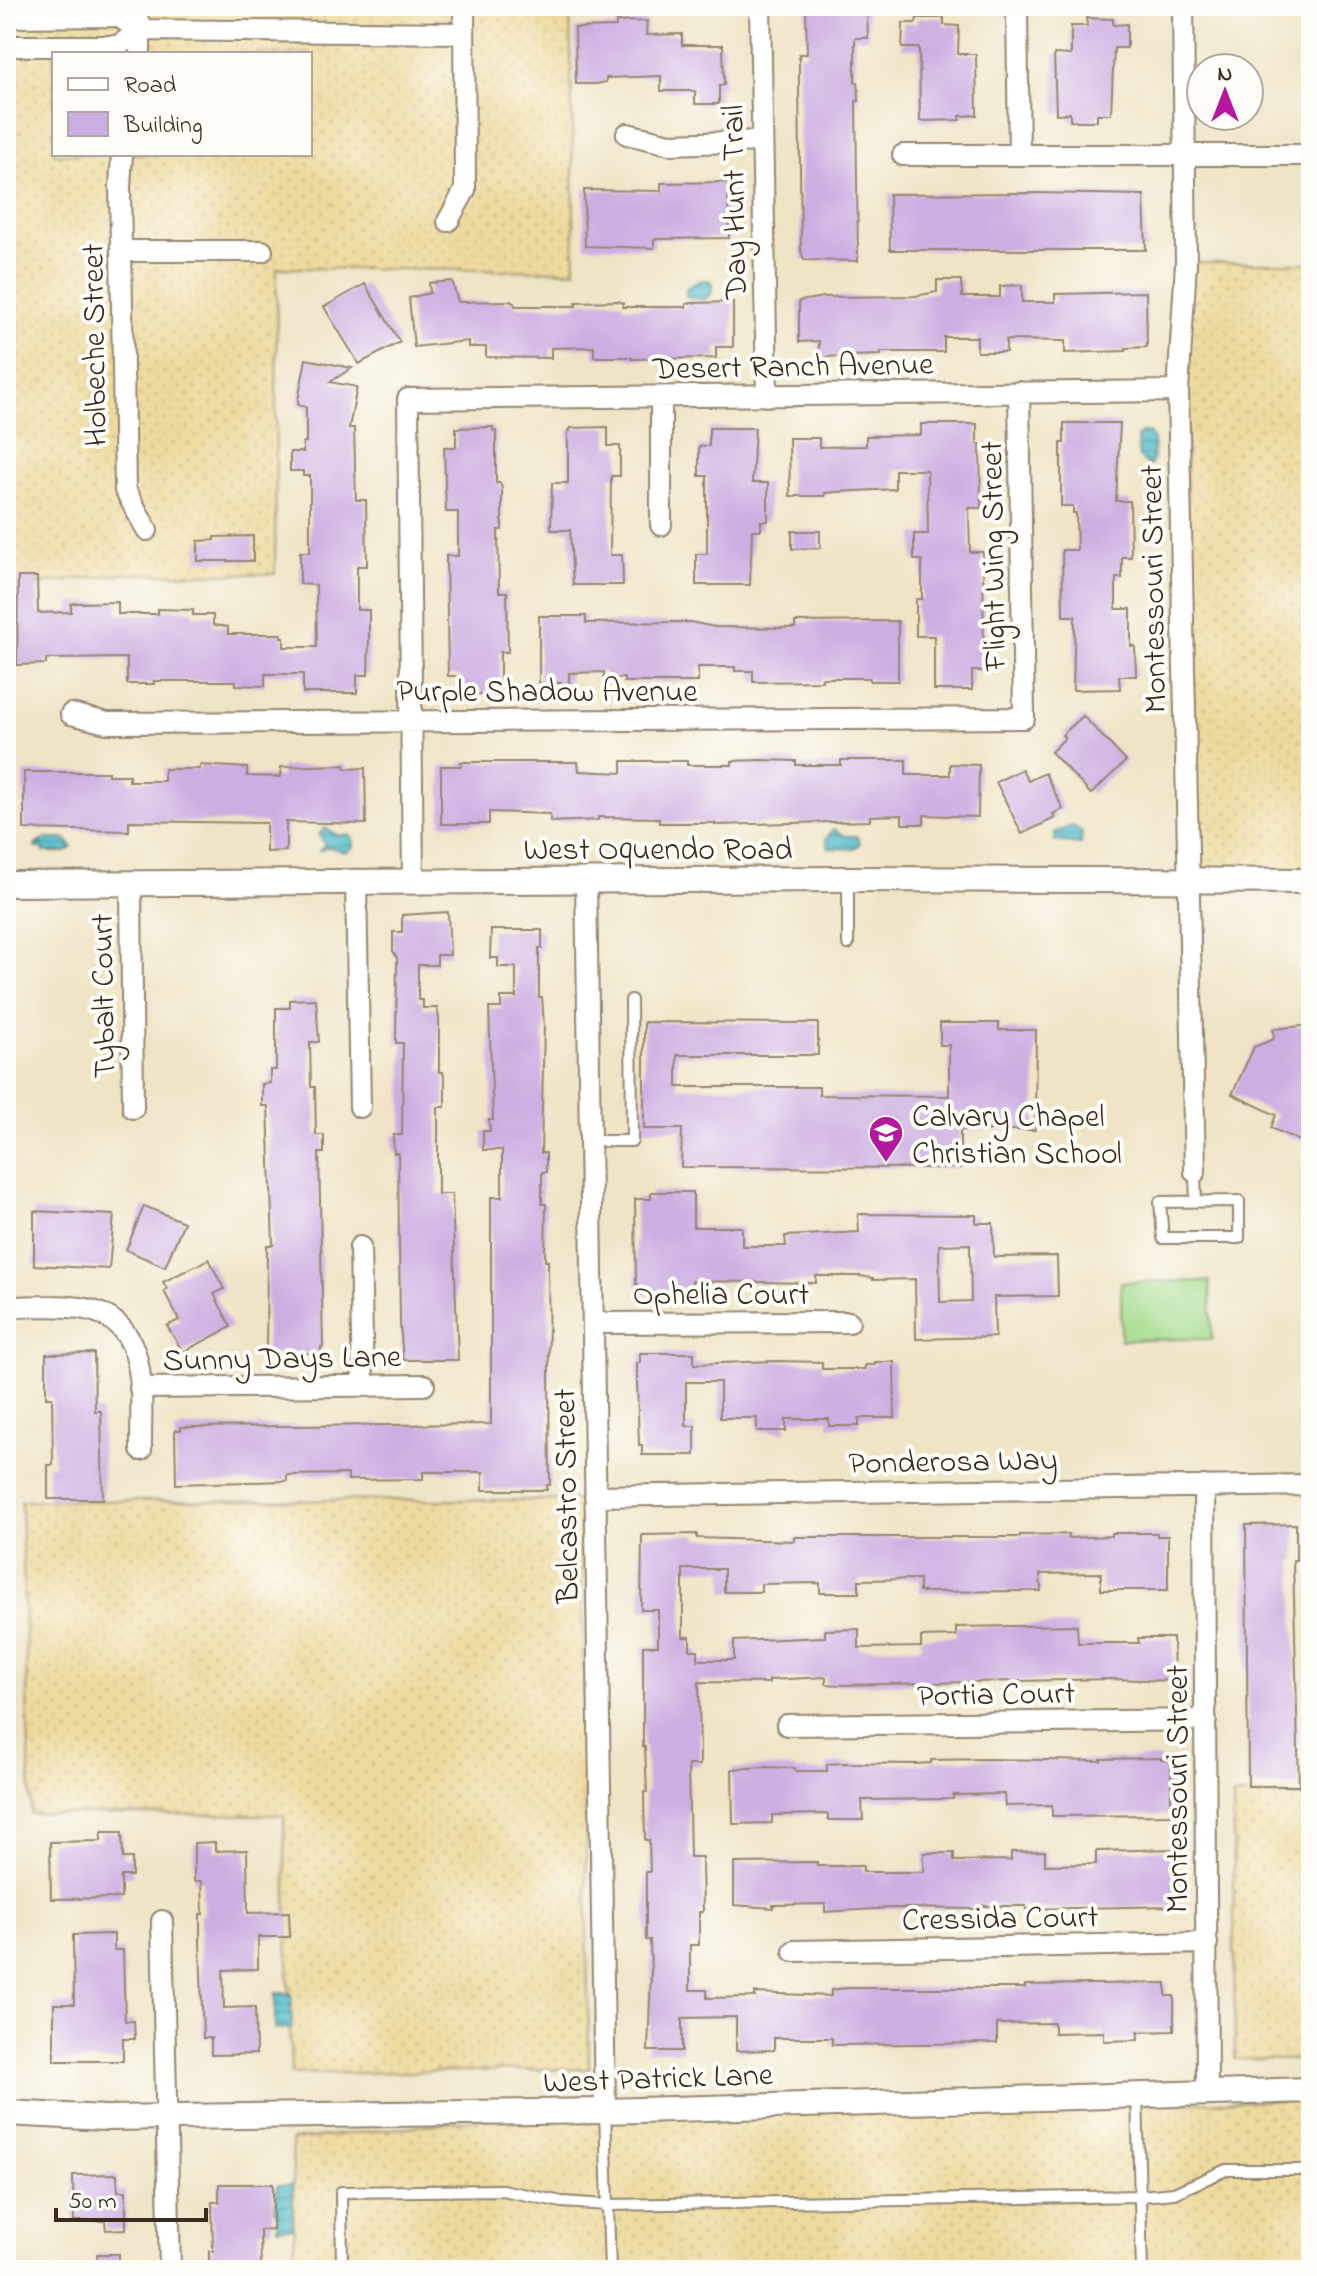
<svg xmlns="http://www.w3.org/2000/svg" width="1317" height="2276" viewBox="0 0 1317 2276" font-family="'Indie Flower',sans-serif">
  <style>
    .grass { fill: #a3db8c; stroke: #6f8255; stroke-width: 2 }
    .sand { fill: url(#sand-dots); stroke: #94825e; stroke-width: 2; fill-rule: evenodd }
    .water { fill: url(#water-rules); stroke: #467475; stroke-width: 2 }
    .building { fill: #ccafe2; fill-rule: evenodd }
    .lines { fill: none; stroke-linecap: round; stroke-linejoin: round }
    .service-casing { stroke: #958772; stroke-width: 14 }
    .minor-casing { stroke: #958772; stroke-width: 24 }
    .tertiary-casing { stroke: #958772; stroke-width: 28 }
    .service { stroke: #fff; stroke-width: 10 }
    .minor { stroke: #fff; stroke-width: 20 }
    .tertiary { stroke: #fff; stroke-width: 24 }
    .labels { text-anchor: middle; stroke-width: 8; stroke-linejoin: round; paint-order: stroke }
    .street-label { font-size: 32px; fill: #3b2a1e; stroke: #fdfcf7 }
    .poi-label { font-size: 32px; fill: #3b2a1e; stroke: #fdfcf7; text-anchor: start }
  </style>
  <defs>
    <pattern id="sand-dots" width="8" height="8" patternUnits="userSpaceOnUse" patternTransform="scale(2)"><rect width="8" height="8" fill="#eeda9e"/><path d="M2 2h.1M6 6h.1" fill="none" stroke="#cdbb88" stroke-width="1.8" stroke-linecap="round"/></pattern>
    <pattern id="water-rules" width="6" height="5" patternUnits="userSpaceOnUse" patternTransform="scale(2)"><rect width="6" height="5" fill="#52becc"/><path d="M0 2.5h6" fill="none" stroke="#459ba5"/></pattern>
  </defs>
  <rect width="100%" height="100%" fill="#fdfcf7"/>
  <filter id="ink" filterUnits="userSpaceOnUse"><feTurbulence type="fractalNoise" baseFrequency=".0125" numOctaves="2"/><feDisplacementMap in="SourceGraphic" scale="16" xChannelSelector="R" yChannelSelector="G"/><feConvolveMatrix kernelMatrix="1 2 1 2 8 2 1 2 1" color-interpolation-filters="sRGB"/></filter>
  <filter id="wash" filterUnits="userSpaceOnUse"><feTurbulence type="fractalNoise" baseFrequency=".006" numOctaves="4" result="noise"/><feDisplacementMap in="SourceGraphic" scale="32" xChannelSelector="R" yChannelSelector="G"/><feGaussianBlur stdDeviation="1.8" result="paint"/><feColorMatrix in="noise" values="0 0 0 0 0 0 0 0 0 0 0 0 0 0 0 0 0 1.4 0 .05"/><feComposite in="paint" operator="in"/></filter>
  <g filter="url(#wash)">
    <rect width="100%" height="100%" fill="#efe4c6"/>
    <path class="grass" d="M1210 1281 1212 1339 1121 1340V1282Z"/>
    <path class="sand" d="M6 6H570L575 271 277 268 275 574H123L6 588ZM54 54H310V154H54Z
      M1186 263H1311V877L1188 880Z
      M581 1500 589 2069 291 2074 284 1815 31 1814 21 1501Z
      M1233 1796 1311 1797V2060L1235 2059Z
      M1311 2100V2270H295L292 2140 499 2117Z"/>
    <path class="water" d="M701 280H709L712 283V292L705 300 689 298 686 295V288Z
      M1142 433H1149C1156 441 1154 459 1150 466L1139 457 1137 437Z
      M1073 826 1082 832 1081 844 1055 841V832Z
      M325 828 337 835H350L354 843 352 848 345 852 330 847 320 850 325 844 319 835Z
      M834 829 845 836H856L860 842 858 846 852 849 829 848 826 839Z
      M44 839H66L72 847 66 852H44L43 848H35L36 844H43L39 842Z
      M275 1993H291L292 2028 275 2029Z
      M277 2185H292L293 2228H278V2211H275Z"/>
    <g id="blocks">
      <path class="building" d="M867 9 868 38H855V82H858L859 101H856L858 261 804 260 801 251 799 82V54H807L806 10Z
        M917 18H944V25L959 26 958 54H976L977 115 960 116V120L920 121 919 48H902L903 23H916Z
        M1086 18 1113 19V25L1127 24V48H1114L1111 114H1097V121H1070V113L1056 114 1054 54 1071 55V26H1087Z
        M647 21 646 35 682 34V45H723L724 85 719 86V104H695V91H661V76L606 78V82L596 84H576L575 28 616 27V22Z
        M728 182 729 238 654 239V248L585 246 584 190 661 191V183Z
        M1035 193 1144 195 1146 250H890L889 194Z
        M937 280H961L962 297H1000V286L1022 285V302H1055V294L1146 292 1147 347 1126 348V351L1065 353V341L1006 340V352H977V337H944V352H881V355L819 357V341L799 342V301L824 297 915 296 937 292Z
        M452 281 458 302 510 301 514 303 515 306H576V302L618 301 623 303V307H686V304L691 303 733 302V347H716V358L631 359V357H594V347L551 348V358L486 357V347H468V341L414 347 409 298 430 293 429 283Z
        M365 284 400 342 359 364 324 307Z
        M306 359 352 368 330 382 357 387 349 428H354L356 500H366L367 566H357V610H369V639L368 675H357V693H303V674H265V686L236 685V681H154V684H127V658L46 659V664L17 665 18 577H37L38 613 71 612V604L76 603 118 602V614H158V609L193 610V615H213V625L228 627V634H281V637H284V647H317L316 585 300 584V552H310V476H303V471H290V452H303V442H306V407L298 405V400Z
        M1064 423H1120L1116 501H1130L1131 557H1122V578H1116V609H1131V646H1135L1136 676H1119L1120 689 1073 690 1075 616H1063L1062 550H1077L1076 513H1073V506H1061V443H1064Z
        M921 424H977V444H980L981 508H969L970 552H983L984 671H972V690H934V636H916V599H922V560H914V534H928L927 470H895V489L836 492 825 493V496H790L789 438H819V447L866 446V436L921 435Z
        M493 427V431H496V483H500L502 488V530H498L499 592H507L508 652H500V690H497V694H460V676H448L446 556H458V512H446L444 447H456V428Z
        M608 427V446H620V476H611L610 555H622L623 585H573L570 530H551L552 483H568V431H570V428Z
        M709 428H755L752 483H768V521H761V530H752L750 585H696V554H707V476H699V446H709Z
        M792 531H820V548L792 549Z
        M253 536V561H198V541L215 540V537Z
        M539 616H586V623L690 622 715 627 795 628V622L898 621V681H870V678H822V681L753 682V671H735V667H698V682H624V678L604 679V672L569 673V683H539Z
        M1083 716 1126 761 1091 794 1051 752 1065 738 1062 735Z
        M760 760 796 761V765H841V760H906V775H950V764L979 765 978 817 924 815V824H902V815L870 816V821L715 825V823H659V818L598 817V820L550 822V814L489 812V824H441V766H461V762H578L579 771 622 773V761H687V765H732V761Z
        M200 765 247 768V776L281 777V767L345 765V769L365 768 366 824 286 822V851L266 852V823L129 821V831L24 829V772H108V775H129V781H164V769H200Z
        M1022 769 1028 781 1045 773 1063 809 1053 814 1055 818 1022 834 996 782Z
        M448 912 450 955H437V965H418V1000H423V1008H437L439 1018V1072H443L445 1082V1107H438V1194H452L458 1360H403L400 1324 398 1153H394L393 1135H402L403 1043H396L397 958 393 951V932H402V915Z
        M491 930H542V948H539V997H542L544 1025 541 1153H546V1172H542V1204H546L545 1261H548L550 1485H547V1490H483V1472H423V1479L348 1480V1474L287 1475V1481L176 1484 175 1430H181V1427L491 1424V1197H502V1150H483V1131H490L489 1120H493L489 1008H501V997H516V967H498V958H490Z
        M316 999 319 1042H310L311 1087H315L316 1135H324V1153H319L323 1347H321V1353L266 1354 267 1245H273L268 1106H262V1084L270 1083V1070H276V1008H290V1000Z
        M644 1022 818 1023V1055H677V1087H819V1095L949 1096V1045H940V1023H999V1030H1036L1035 1130H960V1168L681 1167 682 1129H644Z
        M1311 1025V1140H1298L1271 1128 1276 1115 1232 1094 1254 1047 1274 1039 1273 1029Z
        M651 1192H693V1227H742V1246H786L785 1236 859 1232 858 1214 976 1215V1223H993L994 1257 1057 1256 1058 1296 994 1297 995 1337 916 1339 915 1279 873 1280V1278L860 1276H816V1283L692 1281V1294H638V1284H636L635 1199H651ZM970 1244 971 1301 940 1302 939 1245Z
        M144 1206 184 1222 165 1267 126 1250Z
        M34 1211 114 1215 109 1269 34 1265Z
        M209 1259 224 1289 214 1294 231 1327 183 1352 167 1326 179 1320 164 1291 167 1289 163 1282Z
        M94 1353 95 1411H101L103 1499H48V1465H53L52 1397H46V1354Z
        M640 1353H694V1364L776 1361 822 1362V1369H865V1365H875V1362H894L895 1418H859V1426H829V1419H786V1431H757V1418H720V1382H686V1426H695V1455H642V1445H639L637 1382V1363H640Z
        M1296 1524V1560H1293L1299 1786H1248L1246 1525Z
        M1111 1533H1157V1536H1168V1590H1101V1573L1040 1574 1041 1591 919 1592V1579L859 1580V1593H820V1583L761 1584V1592H724V1569H683V1637H690V1650H698V1660H734V1641L825 1637V1630L859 1629V1648L921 1647V1637L956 1636V1627L1077 1625 1078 1643H1139L1138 1638H1173L1174 1681 1111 1679 840 1685 826 1684V1677L769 1680V1683L699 1682 700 1765H688L689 1810 690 1857H702L703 1912H699V1945H690V1990H707V1998L755 1997V1993L831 1996V1990L847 1988H1025V1985L1166 1983V1996H1174V2031L1138 2032V2040L1104 2041V2032L1054 2033V2023L997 2024V2043L832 2045V2038H774V2050L736 2051V2017L682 2018V2051H648L651 1972 650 1940H646V1872H650L649 1840H645L644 1792H647L645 1747H643V1646H658V1610H641L642 1535 697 1534V1538L794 1541V1537H1020V1535L1068 1534V1538L1111 1536Z
        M1161 1758V1760H1171V1815L1052 1816V1805L1005 1806 1004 1794 953 1795V1799L862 1800 863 1820H828V1814L772 1815V1823L733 1824 732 1769 766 1767 795 1768 796 1771H827V1764L844 1763 915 1764 931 1763V1760L989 1759 1101 1761V1759Z
        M101 1832H122L123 1858H132V1876H121V1898L51 1899 50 1842 101 1841Z
        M215 1842V1851L247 1850 248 1913 289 1912 290 1937H258V1969L223 1970 224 2008 255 2007 256 2054 211 2055V2038H203L200 1942V1914H203L202 1881H194V1843Z
        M1177 1849 1178 1906 1026 1909V1906H982V1909L892 1908 825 1912V1904L773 1905V1908L734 1905V1863L817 1862V1866H863V1872H924V1853H954V1861L1011 1860V1852L1045 1851V1865L1096 1864V1851Z
        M114 1934V1950H123L125 2021H134L135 2039H123V2061H54V2004H74L73 1935Z
        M117 2174 118 2191H126V2229L106 2230 105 2221H74L73 2175Z
        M219 2184H273V2229L260 2230 261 2270H209V2251H213L212 2202H219Z
        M97 2254H119V2270H98Z"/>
    </g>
  </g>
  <g filter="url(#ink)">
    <use href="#blocks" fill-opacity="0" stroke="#958772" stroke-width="2"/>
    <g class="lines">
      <defs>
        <path id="service" d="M848 879V944
          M590 1141H632L631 1000
          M1195 1172 1196 1202
          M1239 1201V1238H1163L1160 1202Z
          M1137 2096 1142 2270
          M605 2111 610 2270
          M342 2270 341 2192 502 2190 562 2202 608 2205 1141 2196 1174 2193 1226 2170H1311"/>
        <path id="minor" d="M135 6 140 30V54
          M760 6 767 396
          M1183 6 1186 263 1178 391 1195 1172
          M1017 10 1019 155
          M6 17 117 16 140 30 464 33
          M6 46H118L140 30
          M627 134 670 144 762 141
          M122 154 120 187 125 490 147 530
          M903 155H1311
          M448 221 465 190 464 6
          M121 251H262
          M661 397V525
          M71 714 107 723 1024 718 1019 392
          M586 880 605 2111
          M413 881 408 399 1178 391
          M131 882 133 1108
          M356 882 360 1107
          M360 1247 363 1386
          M6 1307C32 1307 61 1304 86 1309 153 1323 140 1399 141 1450
          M593 1323 849 1322
          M140 1388 424 1385
          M1204 1486 1207 2092
          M595 1496 1311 1485
          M787 1725 1206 1720
          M162 1921 170 2270
          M794 1951 1207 1943"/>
        <path id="tertiary" d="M6 884 848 879 1311 881
          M6 2113 105 2118 605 2111 1311 2090"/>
      </defs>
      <use href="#service" class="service-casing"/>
      <use href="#minor" class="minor-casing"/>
      <use href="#tertiary" class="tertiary-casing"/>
      <use href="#service" class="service"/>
      <use href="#minor" class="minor"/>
      <use href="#tertiary" class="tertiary"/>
    </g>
  </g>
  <defs>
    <symbol id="school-pin" viewBox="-11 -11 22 30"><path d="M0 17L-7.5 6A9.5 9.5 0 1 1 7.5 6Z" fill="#b5179e" stroke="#fdfcf7"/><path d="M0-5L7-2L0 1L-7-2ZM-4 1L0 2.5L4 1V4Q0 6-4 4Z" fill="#fff"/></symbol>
  </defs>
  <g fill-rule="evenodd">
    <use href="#school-pin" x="866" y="1113" width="40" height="54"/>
  </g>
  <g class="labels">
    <g class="street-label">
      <text transform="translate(733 202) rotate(-91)" y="11">Day Hunt Trail</text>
      <text transform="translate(93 345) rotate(-91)" y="11">Holbeche Street</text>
      <text transform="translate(793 365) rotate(-1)" y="11">Desert Ranch Avenue</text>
      <text transform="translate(992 556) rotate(-91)" y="11">Flight Wing Street</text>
      <text transform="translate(1152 589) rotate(-91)" y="11">Montessouri Street</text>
      <text x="547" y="701">Purple Shadow Avenue</text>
      <text x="658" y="859">West Oquendo Road</text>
      <text transform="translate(102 996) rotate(-91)" y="11">Tybalt Court</text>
      <text x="721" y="1304">Ophelia Court</text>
      <text transform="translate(282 1357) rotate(-1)" y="11">Sunny Days Lane</text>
      <text transform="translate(953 1460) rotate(-1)" y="11">Ponderosa Way</text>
      <text transform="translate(565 1496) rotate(-91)" y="11">Belcastro Street</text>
      <text transform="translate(996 1693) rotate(-1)" y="11">Portia Court</text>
      <text transform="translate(1176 1789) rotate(-90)" y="11">Montessouri Street</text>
      <text transform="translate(1000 1917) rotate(-1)" y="11">Cressida Court</text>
      <text transform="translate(658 2077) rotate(-2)" y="11">West Patrick Lane</text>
    </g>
    <g class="poi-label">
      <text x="912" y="1126">Calvary Chapel<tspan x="912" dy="37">Christian School</tspan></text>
    </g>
  </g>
  <rect width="1317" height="2276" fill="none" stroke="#fdfcf7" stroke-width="32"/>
  <rect x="52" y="52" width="260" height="104" fill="#fdfcf7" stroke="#afa8a0" stroke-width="2"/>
  <rect x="68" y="78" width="40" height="12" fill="#ffffff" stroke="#afa8a0" stroke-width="2"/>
  <text x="124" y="92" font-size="24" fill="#3b2a1e">Road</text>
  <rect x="68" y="112" width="40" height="24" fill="#ccafe2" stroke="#afa8a0" stroke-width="2"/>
  <text x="124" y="132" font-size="24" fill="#3b2a1e">Building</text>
  <g transform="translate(1225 92)"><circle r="38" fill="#fdfcf7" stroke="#afa8a0" stroke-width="2"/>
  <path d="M0-6L14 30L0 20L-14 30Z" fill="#b5179e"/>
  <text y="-12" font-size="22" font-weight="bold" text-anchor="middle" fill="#3b2a1e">N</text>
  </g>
  <path d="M56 2208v12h150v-12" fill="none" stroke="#3b2a1e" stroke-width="4"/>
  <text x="68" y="2208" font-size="24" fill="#3b2a1e" stroke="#fdfcf7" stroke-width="6" paint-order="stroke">50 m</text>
</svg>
